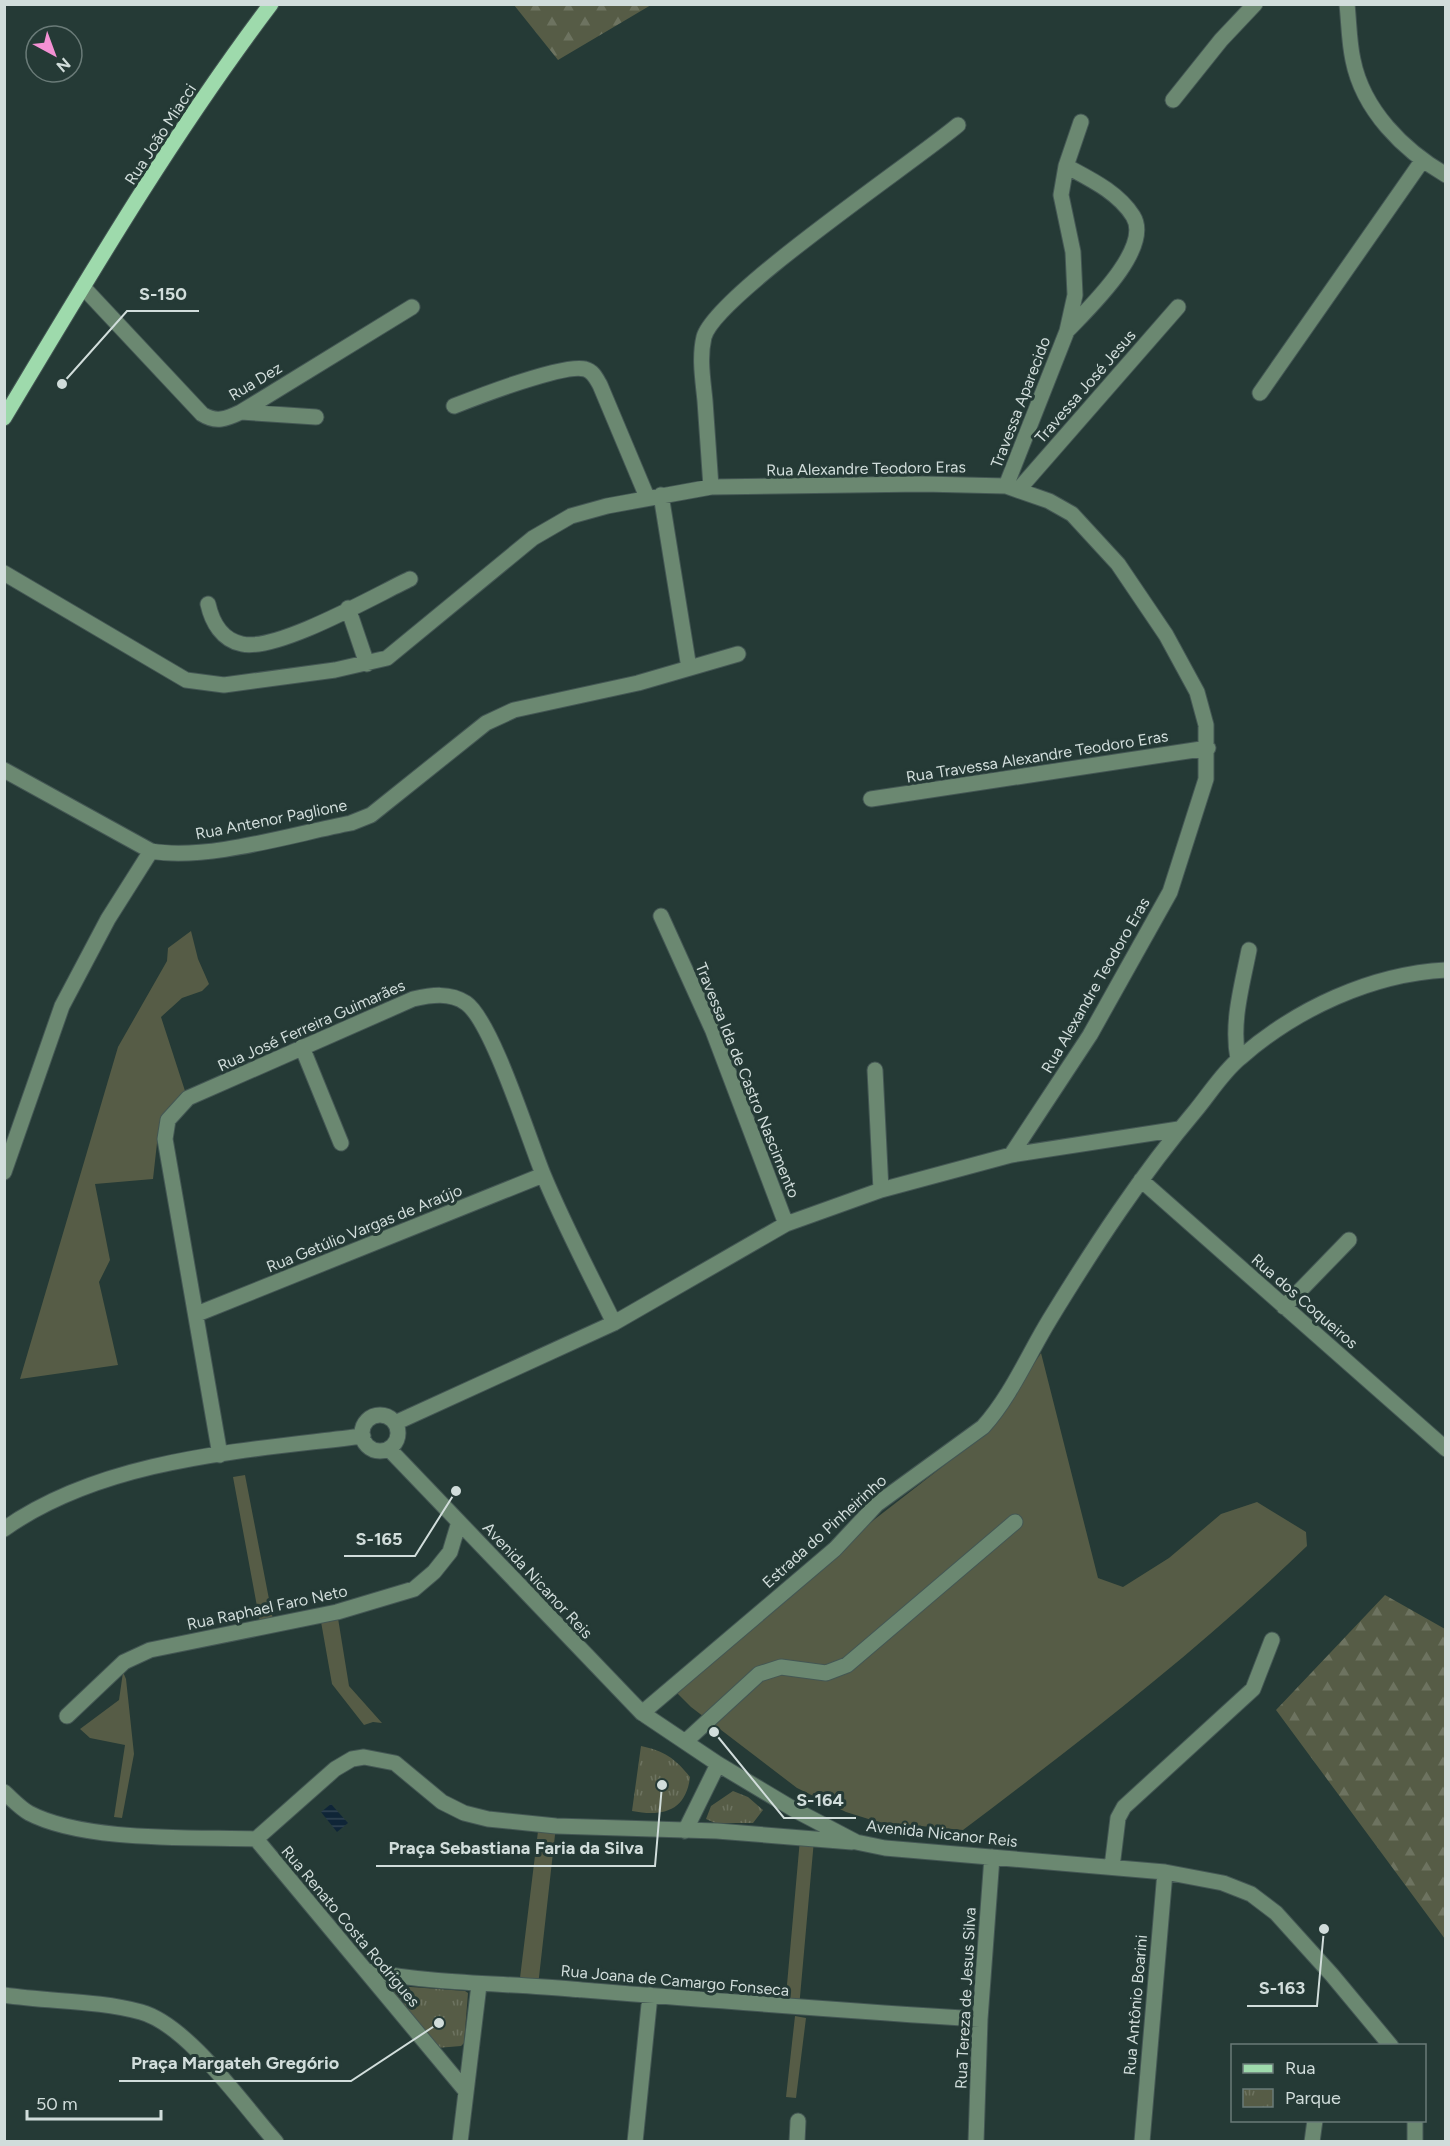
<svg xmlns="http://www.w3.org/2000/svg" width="1450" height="2146" viewBox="0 0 1450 2146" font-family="Figtree,sans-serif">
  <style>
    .grass { fill: #565c46 }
    .forest { fill: url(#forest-firs) }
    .park { fill: url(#park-tufts) }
    .water { fill: url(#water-rules) }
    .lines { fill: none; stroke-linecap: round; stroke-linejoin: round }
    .minor-casing { stroke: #445754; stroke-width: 17 }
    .major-casing { stroke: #445754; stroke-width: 17 }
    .minor { stroke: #6b8871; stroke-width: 15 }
    .major { stroke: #9edaac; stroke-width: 15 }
    .labels { text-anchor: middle; stroke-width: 6; stroke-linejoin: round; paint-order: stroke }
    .street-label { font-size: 16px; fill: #d1dddb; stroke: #253a36 }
    .leader { fill: none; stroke: #d1dddb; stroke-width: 2 }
    .callout-dot { fill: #d1dddb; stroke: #253a36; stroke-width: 2 }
    .callout-label { font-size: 18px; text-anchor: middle; font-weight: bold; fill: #d1dddb; stroke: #253a36; stroke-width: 6; stroke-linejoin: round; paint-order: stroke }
  </style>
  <defs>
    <pattern id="forest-firs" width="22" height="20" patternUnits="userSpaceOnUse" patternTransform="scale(1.5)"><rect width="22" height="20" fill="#565c46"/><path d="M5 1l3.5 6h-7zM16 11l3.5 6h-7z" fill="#6d7360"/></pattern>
    <pattern id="park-tufts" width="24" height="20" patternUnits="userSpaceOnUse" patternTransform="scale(1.5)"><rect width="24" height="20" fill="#565c46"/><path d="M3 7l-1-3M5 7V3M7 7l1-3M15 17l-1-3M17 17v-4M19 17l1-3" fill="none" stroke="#6d7360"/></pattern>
    <pattern id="water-rules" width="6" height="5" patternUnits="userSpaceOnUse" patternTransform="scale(1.5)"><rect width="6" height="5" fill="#0f2537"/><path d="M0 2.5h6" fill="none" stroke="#314453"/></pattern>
  </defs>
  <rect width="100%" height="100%" fill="#253a36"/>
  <path class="grass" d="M191 931 198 959 209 984 202 991 182 998 161 1017 186 1094 164 1115 158 1134 153 1179 95 1184 110 1260 99 1282 118 1365 20 1379 118 1047 167 961 168 948Z
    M1041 1353 1098 1578 1123 1587 1169 1558 1221 1514 1257 1502 1306 1532 1307 1546C1199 1650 1082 1740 963 1830L878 1822 846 1812 797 1788 691 1707 674 1690 875 1519 982 1436 1002 1412Z
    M245 1475 274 1625 261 1628 233 1477Z
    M337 1612 349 1686 382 1723 373 1722 364 1725 332 1684 320 1616Z
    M123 1672 126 1679 134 1754 122 1818 114 1817 125 1745 90 1738 80 1729 119 1700Z
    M539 1823 556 1826 538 1986H519Z
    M800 1839 814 1840 799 2008 785 2007Z
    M795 2016 806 2018 796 2098 786 2097Z"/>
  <path class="forest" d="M514 5H651L558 60Z
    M1385 1595 1445 1629V1939L1276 1710Z"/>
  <path class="park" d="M641 1746C664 1751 675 1758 690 1777 686 1811 663 1817 632 1811Z
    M733 1791 748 1797 763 1810 753 1823H715L706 1819 711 1806Z
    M397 1986 465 1991 468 1993 464 2043 461 2046 437 2048 391 1995Z"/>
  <path class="water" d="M331 1804 348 1823 337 1832 321 1812Z"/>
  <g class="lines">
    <defs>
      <path id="minor" d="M1347 4C1349 23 1349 42 1353 60 1363 110 1403 150 1446 175
        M1173 100 1221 40 1255 4
        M1066 166C1090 179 1118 192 1133 216 1153 248 1088 309 1067 331
        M83 287 202 414C216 423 226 419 241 412L412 307
        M1260 393 1422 161
        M454 406C477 397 565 363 585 369 593 371 596 378 600 385L647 497
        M241 412 316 417
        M1006 486 1067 331 1075 295 1073 252 1061 195 1066 166 1081 122
        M711 487C709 458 707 429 705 401 703 380 699 358 704 337 715 296 914 162 958 125
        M1019 489 1178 307
        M661 495 689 668
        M4 573 186 680 224 685 335 670 387 658 533 538 571 516 607 506 711 487 923 484 1006 486 1049 501 1072 514 1118 564 1166 635 1197 692 1206 725V779L1170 892 1090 1035 1011 1155
        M208 604C212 622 222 640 242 644 277 652 376 595 410 579
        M348 608 367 664
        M4 770 151 851C208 861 293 834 351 823L371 815 486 723 514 710 638 683 738 654
        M871 799 1208 748
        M661 916 713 1031 786 1224
        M302 1047 341 1143
        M1238 1059C1231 1022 1242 986 1249 950
        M875 1070 881 1190
        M4 1172 62 1006 108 919 151 851
        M1141 1180 1446 1449
        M1284 1307 1349 1240
        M197 1314 543 1175
        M362 1433a18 18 0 1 1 36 0a18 18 0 1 1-36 0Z
        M395 1423 614 1323 786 1224 881 1190 1011 1155 1179 1129
        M389 1449 642 1713 718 1764 795 1810 856 1842 885 1848 1165 1872 1223 1883 1251 1894 1276 1913 1332 1975 1391 2046
        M220 1455 165 1139 168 1120 188 1098 413 999C431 995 450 992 466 1003 492 1021 529 1140 543 1174 564 1225 590 1274 614 1323
        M4 1529C105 1458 244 1451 363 1436
        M642 1713 835 1549 877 1504 983 1427C1011 1396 1028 1355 1050 1319 1094 1247 1141 1175 1196 1110 1210 1093 1223 1072 1240 1058 1296 1009 1371 974 1446 970
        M67 1716 124 1662 150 1650 337 1612 414 1589 434 1572 450 1552 459 1522
        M686 1741 759 1674 781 1667 826 1673 847 1665 1015 1522
        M4 1792C12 1799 20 1808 29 1813 84 1842 193 1837 256 1839L465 2090
        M685 1831 718 1764
        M256 1839 335 1769 352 1759 364 1757 395 1763 442 1802 464 1813 488 1819 556 1826 717 1831 852 1842
        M1112 1867 1118 1818 1124 1807 1253 1689 1272 1640
        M367 1971C435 1984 503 1983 571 1989 708 2000 844 2011 980 2019
        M4 1995C50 2002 97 2000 141 2012 188 2025 243 2105 276 2142
        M1415 2120V2142
        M460 2142 479 1985
        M635 2142 650 1995
        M797 2142 798 2121
        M976 2142 980 2019 992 1857
        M1142 2142 1165 1872
        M1312 2142 1315 2120"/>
      <path id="major" d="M4 418C88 278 172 135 271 4"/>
    </defs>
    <use href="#minor" class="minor-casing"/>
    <use href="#major" class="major-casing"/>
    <use href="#minor" class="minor"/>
    <use href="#major" class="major"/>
  </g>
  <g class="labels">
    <g class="street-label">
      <text transform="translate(160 134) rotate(-57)" y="6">Rua João Miacci</text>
      <text transform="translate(255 381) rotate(-31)" y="6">Rua Dez</text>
      <text transform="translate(1085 386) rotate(-49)" y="6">Travessa José Jesus</text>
      <text transform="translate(1020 402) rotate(-69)" y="6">Travessa Aparecido</text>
      <text transform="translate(866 468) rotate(-1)" y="6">Rua Alexandre Teodoro Eras</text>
      <text transform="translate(1037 756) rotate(-9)" y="6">Rua Travessa Alexandre Teodoro Eras</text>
      <text transform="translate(271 819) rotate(-11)" y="6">Rua Antenor Paglione</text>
      <text transform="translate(1095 985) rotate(-60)" y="6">Rua Alexandre Teodoro Eras</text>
      <text transform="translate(311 1025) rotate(-24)" y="6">Rua José Ferreira Guimarães</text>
      <text transform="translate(748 1080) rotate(68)" y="6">Travessa Ida de Castro Nascimento</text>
      <text transform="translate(364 1228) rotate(-22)" y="6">Rua Getúlio Vargas de Araújo</text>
      <text transform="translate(1305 1301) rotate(41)" y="6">Rua dos Coqueiros</text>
      <text transform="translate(824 1531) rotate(-42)" y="6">Estrada do Pinheirinho</text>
      <text transform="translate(538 1580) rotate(47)" y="6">Avenida Nicanor Reis</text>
      <text transform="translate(267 1607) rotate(-12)" y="6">Rua Raphael Faro Neto</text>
      <text transform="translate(942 1833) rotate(6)" y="6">Avenida Nicanor Reis</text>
      <text transform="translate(351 1926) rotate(50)" y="6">Rua Renato Costa Rodrigues</text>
      <text transform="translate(675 1980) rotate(5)" y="6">Rua Joana de Camargo Fonseca</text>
      <text transform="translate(965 1998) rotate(-87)" y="6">Rua Tereza de Jesus Silva</text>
      <text transform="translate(1135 2005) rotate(-85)" y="6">Rua Antônio Boarini</text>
    </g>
  </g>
  <path class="leader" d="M62 384L127 311H199M456 1491L415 1556H344M714 1732L784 1818H856M662 1785L655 1866H376M1324 1929L1317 2006H1247M439 2023L351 2081H119"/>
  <g class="callout-dot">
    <circle cx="62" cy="384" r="6"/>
    <circle cx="456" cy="1491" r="6"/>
    <circle cx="714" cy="1732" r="6"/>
    <circle cx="662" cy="1785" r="6"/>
    <circle cx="1324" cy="1929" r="6"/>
    <circle cx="439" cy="2023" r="6"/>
  </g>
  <g class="callout-label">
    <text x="163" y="300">S-150</text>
    <text x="379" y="1545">S-165</text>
    <text x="820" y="1806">S-164</text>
    <text x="516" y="1854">Praça Sebastiana Faria da Silva</text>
    <text x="1282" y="1994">S-163</text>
    <text x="235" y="2069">Praça Margateh Gregório</text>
  </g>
  <rect width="1450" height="2146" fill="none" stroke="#d1dddb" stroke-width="12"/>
  <rect x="1231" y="2044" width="195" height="78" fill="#253a36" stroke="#6a7b78" stroke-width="1.5"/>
  <rect x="1243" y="2064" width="30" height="9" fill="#9edaac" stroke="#6a7b78" stroke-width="1.5"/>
  <text x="1285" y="2074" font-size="18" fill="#d1dddb">Rua</text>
  <rect x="1243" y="2089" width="30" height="18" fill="url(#park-tufts)" stroke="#6a7b78" stroke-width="1.5"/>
  <text x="1285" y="2104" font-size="18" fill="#d1dddb">Parque</text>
  <g transform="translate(54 54) rotate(139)"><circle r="28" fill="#253a36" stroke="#6a7b78" stroke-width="1.5"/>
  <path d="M0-4.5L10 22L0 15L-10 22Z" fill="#f491d4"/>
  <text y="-9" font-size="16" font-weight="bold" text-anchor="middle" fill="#d1dddb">N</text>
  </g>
  <path d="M27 2110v9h134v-9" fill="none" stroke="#d1dddb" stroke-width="3"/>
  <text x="36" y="2110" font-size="18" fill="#d1dddb" stroke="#253a36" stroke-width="4.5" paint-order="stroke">50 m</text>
</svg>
